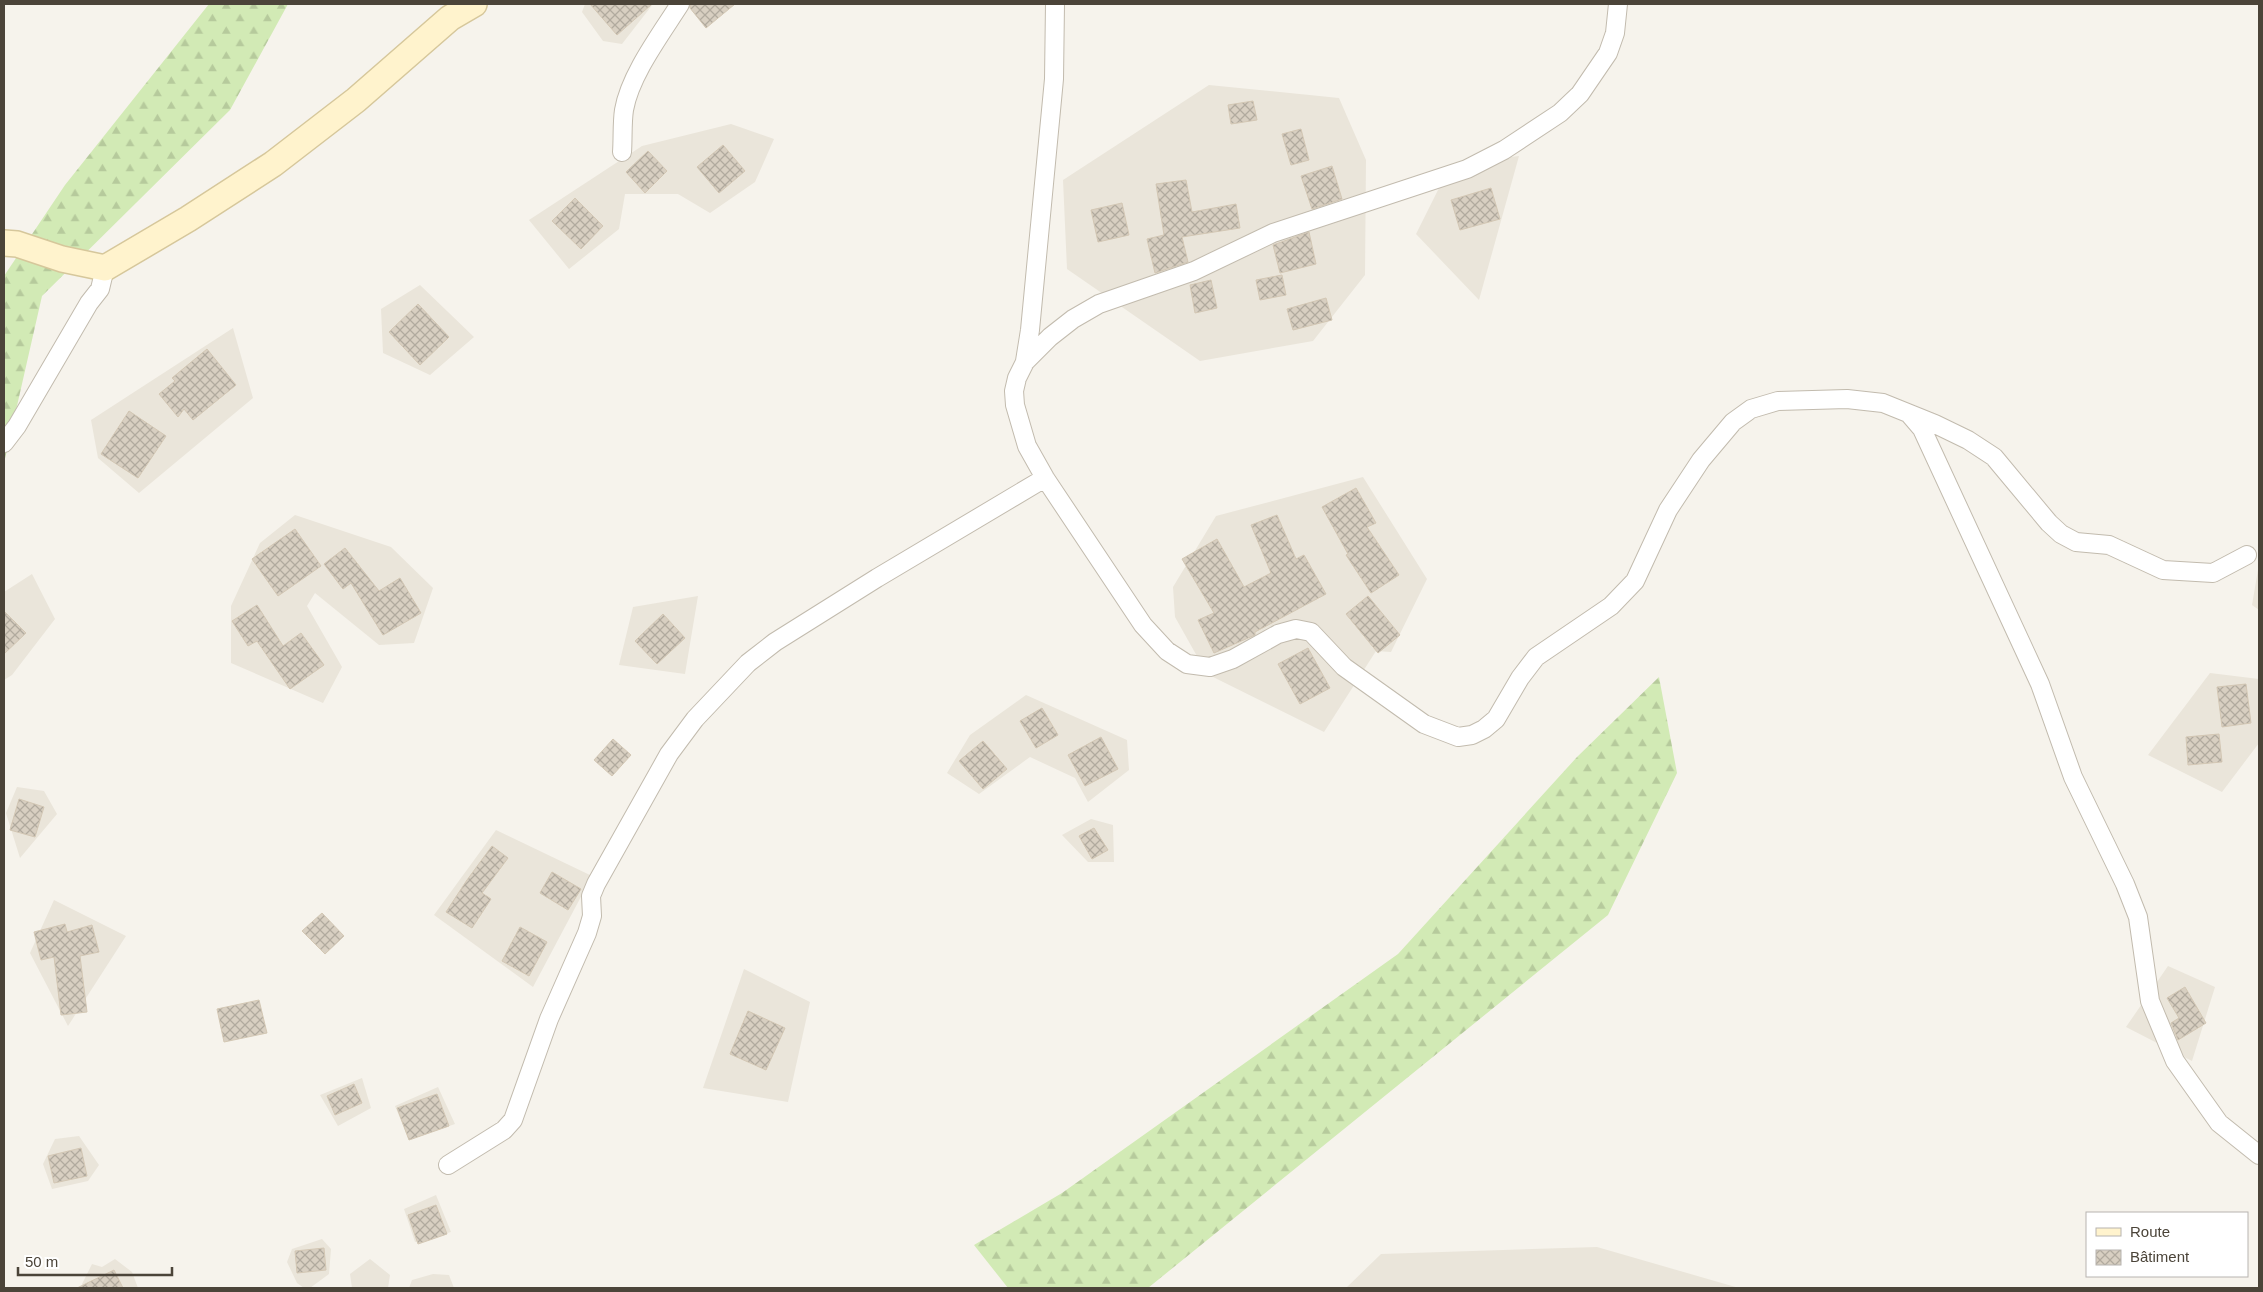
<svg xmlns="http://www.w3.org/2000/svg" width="2263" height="1292" viewBox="0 0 2263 1292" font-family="Helvetica,sans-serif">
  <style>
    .residential { fill: #eae5da }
    .forest { fill: url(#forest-firs) }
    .building { fill: url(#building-cross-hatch); stroke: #d3c7b4 }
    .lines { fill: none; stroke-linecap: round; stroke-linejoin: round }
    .street-casing { stroke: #c2bbae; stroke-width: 20 }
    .secondary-casing { stroke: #d6c79b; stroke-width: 28 }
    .street { stroke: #fff; stroke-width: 18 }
    .secondary { stroke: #fff3cd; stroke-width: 25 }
  </style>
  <defs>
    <pattern id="forest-firs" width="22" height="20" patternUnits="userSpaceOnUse" patternTransform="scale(1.25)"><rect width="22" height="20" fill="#d2eab5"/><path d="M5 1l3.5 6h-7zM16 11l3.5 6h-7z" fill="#b6ca9c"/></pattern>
    <pattern id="building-cross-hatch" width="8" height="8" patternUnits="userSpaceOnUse" patternTransform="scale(1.25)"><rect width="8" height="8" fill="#d8cfc1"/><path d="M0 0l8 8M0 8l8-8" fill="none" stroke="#b1aa9e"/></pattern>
  </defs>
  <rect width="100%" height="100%" fill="#f6f3ec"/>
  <path class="residential" d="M585 4H653L622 44 603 41 582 12Z
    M1209 85 1339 98 1366 160 1365 275 1313 341 1200 361 1067 269 1063 180Z
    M731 124 774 139 755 182 710 213 678 194H625L619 229 569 269 529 220 642 146Z
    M1519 156 1479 300 1416 234 1451 164Z
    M420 285 474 337 430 375 383 353 381 309Z
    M233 328 253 398 139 493 98 458 91 420Z
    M1363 477 1427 579 1391 652 1376 651 1324 732 1207 674 1175 617 1173 587 1216 516Z
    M295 515 391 547 433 588 414 643 379 645 315 593 307 606 342 667 323 703 231 663V606L260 543Z
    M2259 564V610L2252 605Z
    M32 574 55 619 12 675 4 680V592Z
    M698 596 685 674 619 665 633 607Z
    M2210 673 2259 679V743L2222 792 2148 755Z
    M1026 695 1127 740 1129 770 1088 802 1075 778 1030 757 979 794 947 773 970 735Z
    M17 787 44 791 57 814 20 858 6 813Z
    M1091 819 1113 825 1114 862H1088L1062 835Z
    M496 830 592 876 533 987 434 915Z
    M54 900 126 936 68 1026 30 953Z
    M2168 966 2215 987 2192 1061 2126 1027Z
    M744 969 810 1002 788 1102 703 1088Z
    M362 1078 371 1108 338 1126 320 1095Z
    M438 1087 455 1124 409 1140 395 1106Z
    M79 1136 99 1165 88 1181 52 1189 43 1164 55 1139Z
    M436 1195 451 1232 415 1242 404 1209Z
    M322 1239 331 1249 329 1274 310 1288H304L297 1283 287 1262 292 1249Z
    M1597 1247 1739 1288H1346L1381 1254Z
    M115 1259 132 1272 138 1288H83L82 1284 92 1264 102 1267Z
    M370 1259 390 1275 388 1288H352L350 1274Z
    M433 1274 449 1275 454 1288H409L412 1280Z"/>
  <path class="forest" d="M209 4H288L230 110 42 296 4 463V276L65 185Z
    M1659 677 1677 773 1608 915 1148 1288H1008L974 1245 1062 1193 1398 954 1577 757Z"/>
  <path class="building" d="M590 4H652L617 35Z
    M690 4H735L706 28 690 8Z
    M1253 101 1257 120 1231 124 1228 105Z
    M1301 129 1309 160 1291 165 1282 134Z
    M723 145 745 171 719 193 697 167Z
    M648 151 667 171 645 193 626 172Z
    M1332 166 1342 199 1312 209 1301 176Z
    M1186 180 1192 212 1236 204 1240 228 1182 237 1188 262 1155 273 1147 239 1164 235 1156 184Z
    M1491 188 1500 219 1460 230 1451 200Z
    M575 198 603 226 581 249 552 221Z
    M1122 203 1129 235 1098 242 1091 210Z
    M1309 232 1316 264 1280 273 1273 245Z
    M1282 275 1286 295 1260 300 1256 280Z
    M1211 280 1217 308 1195 313 1190 285Z
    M1326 298 1332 320 1293 330 1287 309Z
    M418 304 449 337 420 365 389 332Z
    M207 349 236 385 193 420 184 409 178 417 159 394 175 381 172 378Z
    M129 411 166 436 138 478 101 454Z
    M1356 488 1376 523 1367 527 1399 575 1371 593 1346 555 1348 554 1322 507Z
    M1277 515 1296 559 1304 555 1326 594 1255 632V635L1214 653 1198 620 1214 613 1182 559 1217 539 1244 587 1271 573 1251 525Z
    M295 529 321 566 278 596 252 559Z
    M345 548 379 591 400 578 421 613 383 635 351 583 343 589 324 564Z
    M1368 596 1400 635 1378 653 1346 614Z
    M257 605 283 646 301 633 324 665 290 689 257 641 248 646 232 621Z
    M4 611 26 633 4 654Z
    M663 614 685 638 657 664 635 641Z
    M1308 648 1330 688 1300 704 1278 664Z
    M2246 684 2251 723 2222 727 2217 687Z
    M1042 708 1058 735 1036 748 1020 721Z
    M2219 734 2222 762 2188 765 2186 737Z
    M1101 737 1118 769 1085 786 1068 755Z
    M613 739 631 755 612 776 594 760Z
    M983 741 1007 769 983 789 959 761Z
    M19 799 44 807 35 837 10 830Z
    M1094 828 1108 850 1092 859 1079 836Z
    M492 846 508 858 482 893 491 899 472 928 446 912 467 880Z
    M552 872 581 889 568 910 540 893Z
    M322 913 344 936 325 954 302 931Z
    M65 924 67 932 92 925 99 952 80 956 87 1012 61 1015 54 957 41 960 34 932Z
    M520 927 547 942 529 976 502 961Z
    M2185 987 2206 1023 2178 1040 2171 1023 2179 1018 2167 998Z
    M259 1000 267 1033 224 1042 217 1009Z
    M748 1011 785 1028 766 1070 730 1054Z
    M354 1084 362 1103 335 1115 327 1096Z
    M437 1094 449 1126 409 1140 397 1108Z
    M81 1148 87 1176 54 1183 48 1156Z
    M436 1205 447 1234 418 1244 408 1215Z
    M324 1248 326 1270 297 1273 295 1251Z
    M114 1270 123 1288H77Z"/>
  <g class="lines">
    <defs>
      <path id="street" d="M1618 4 1615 33 1608 53 1580 94 1560 113 1504 150 1467 169 1273 233 1194 271 1099 304 1073 319 1050 337 1025 362 1017 378 1014 391 1015 405 1027 446 1045 478 1143 625 1167 651 1187 664 1210 667 1233 659 1278 634 1296 629 1311 632 1344 667 1424 724 1458 737 1472 735 1484 729 1496 719 1520 678 1536 657 1611 606 1635 581 1668 510 1701 460 1733 422 1751 409 1778 401 1847 399 1883 403 1935 424 1968 440 1994 457 2049 523 2061 534 2076 542 2109 545 2163 570 2213 573 2247 555
        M622 152C623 139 622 123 624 110 630 75 661 34 680 4
        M1025 361 1030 330 1054 79 1055 4
        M1910 415 1922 429 2040 684 2073 777 2125 884 2138 917 2150 1001 2175 1061 2219 1123 2259 1155
        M4 443 17 426 89 303 100 289 105 268
        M448 1165 504 1130 513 1120 549 1019 587 933 592 916 591 896 596 884 669 754 695 719 748 663 775 642 877 578 1045 478"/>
      <path id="secondary" d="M4 243 17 244 62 259 105 268 188 219 273 164 356 100 450 18 474 4"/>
    </defs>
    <use href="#street" class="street-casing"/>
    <use href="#secondary" class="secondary-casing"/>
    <use href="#street" class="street"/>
    <use href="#secondary" class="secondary"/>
  </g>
  <rect width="2263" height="1292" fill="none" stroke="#4b4439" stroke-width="10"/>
  <rect x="2086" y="1212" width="162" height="65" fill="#ffffff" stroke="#b7b4b0"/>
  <rect x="2096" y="1228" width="25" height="8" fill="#fff3cd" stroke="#b7b4b0"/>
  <text x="2130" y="1237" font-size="15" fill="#4b4439">Route</text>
  <rect x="2096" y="1250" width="25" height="15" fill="url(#building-cross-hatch)" stroke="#b7b4b0"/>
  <text x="2130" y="1262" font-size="15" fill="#4b4439">Bâtiment</text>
  <path d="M18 1267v8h154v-8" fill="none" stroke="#4b4439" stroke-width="2.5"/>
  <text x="25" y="1267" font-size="15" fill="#4b4439" stroke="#ffffff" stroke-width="4" paint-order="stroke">50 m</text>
</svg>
